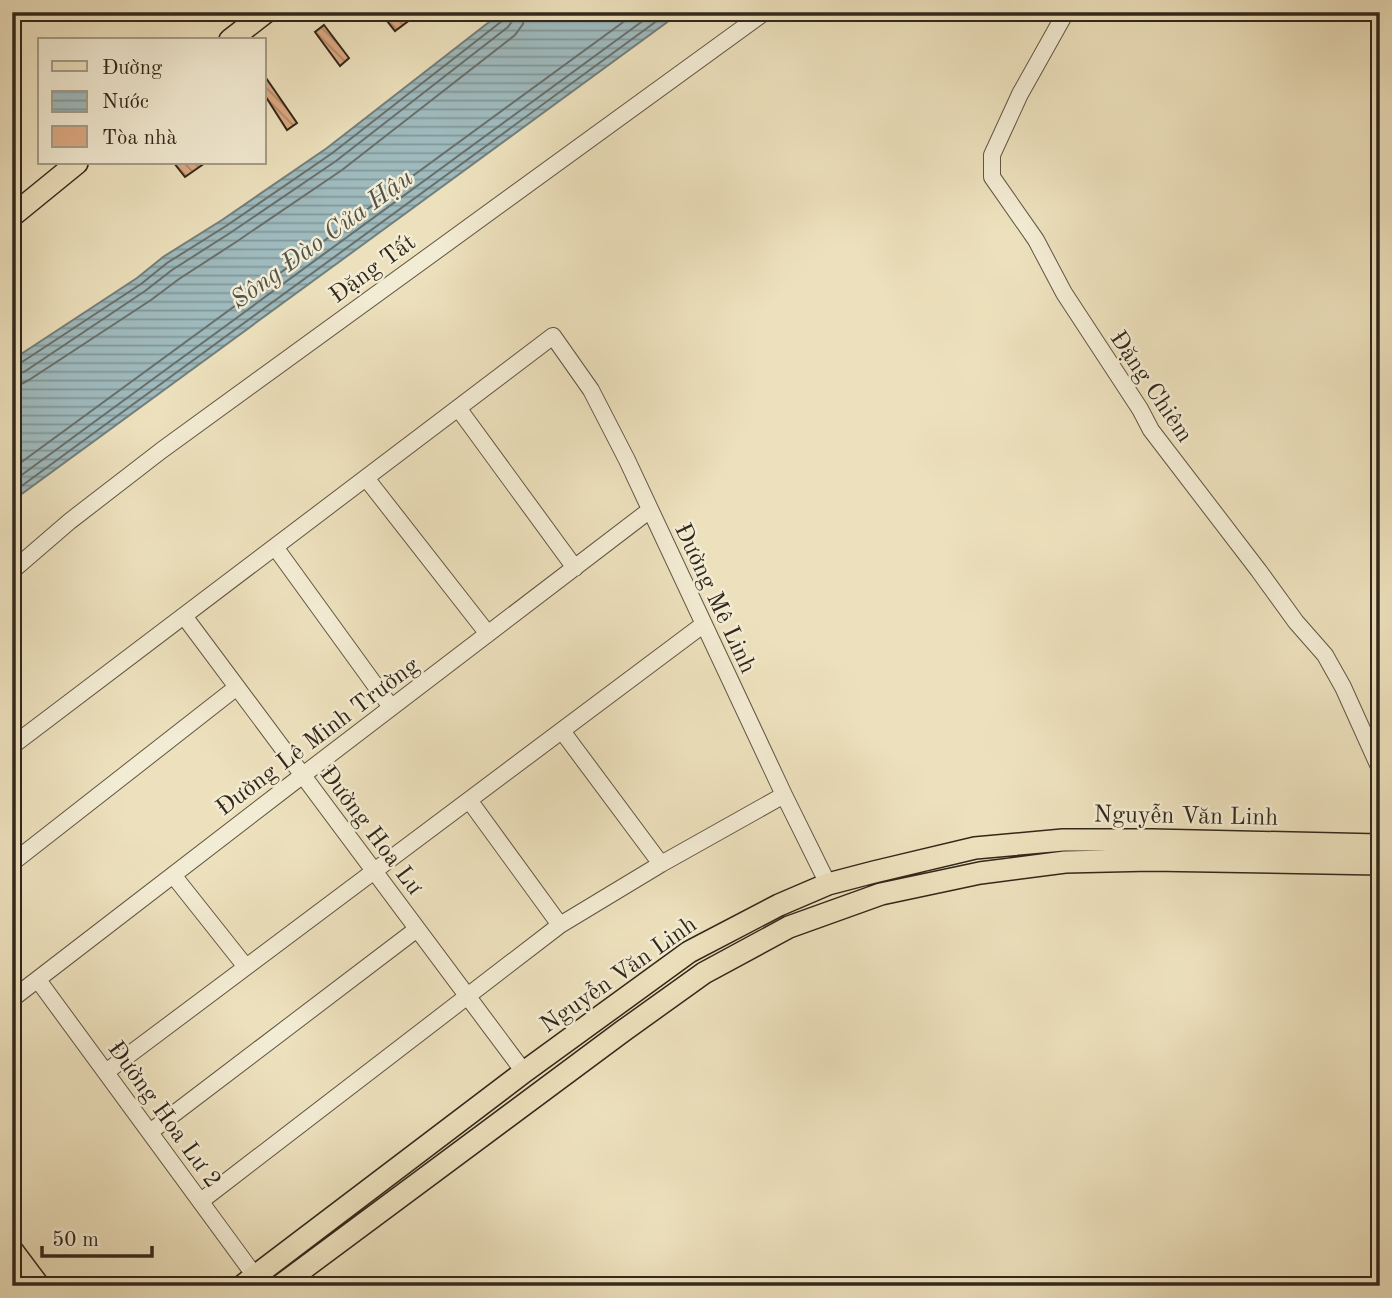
<svg xmlns="http://www.w3.org/2000/svg" width="1392" height="1298" viewBox="0 0 1392 1298" font-family="'Old Standard TT',serif">
  <style>
    .water { fill: url(#water-rules); stroke: #737f7c; stroke-width: 2 }
    .lines { fill: none; stroke-linecap: round; stroke-linejoin: round }
    .shore { stroke: #68706c; stroke-width: 2 }
    .building { fill: url(#building-back-hatch); stroke: #32271a; stroke-width: 2 }
    .minor-casing { stroke: #615643; stroke-width: 18 }
    .major-casing { stroke: #32271a; stroke-width: 24 }
    .minor { stroke: #f3ecd4; stroke-width: 16 }
    .major { stroke: #ede1bd; stroke-width: 21 }
    .labels { text-anchor: middle; stroke-width: 5; stroke-linejoin: round; paint-order: stroke }
    .street-label { font-size: 24px; fill: #32271a; stroke: #f3ecd4 }
    .water-label { font-size: 26px; font-style: italic; fill: #53534b; stroke: #f3ecd4 }
  </style>
  <defs>
    <pattern id="water-rules" width="6" height="5" patternUnits="userSpaceOnUse" patternTransform="scale(1.75)"><rect width="6" height="5" fill="#9fbabd"/><path d="M0 2.5h6" fill="none" stroke="#829799"/></pattern>
    <pattern id="building-back-hatch" width="6" height="6" patternUnits="userSpaceOnUse" patternTransform="scale(1.75)"><rect width="6" height="6" fill="#dca982"/><path d="M-1 5l2 2M0 0l6 6M5-1l2 2" fill="none" stroke="#b38a6a"/></pattern>
  </defs>
  <rect width="100%" height="100%" fill="#ede1bd"/>
  <filter id="stains"><feTurbulence type="fractalNoise" baseFrequency=".00286" numOctaves="4"/><feColorMatrix values="0 0 0 0 .2 0 0 0 0 .09 0 0 0 0 .02 0 0 0 .5 -.17"/></filter>
  <radialGradient id="worn" r=".72"><stop offset=".6" stop-color="#630" stop-opacity="0"/><stop offset="1" stop-color="#630" stop-opacity=".3"/></radialGradient>
  <path class="water" d="M502 12H681L12 501V360L137 278 163 257 222 220 327 148Z"/>
  <g class="lines">
    <path class="shore" d="M12 366 19 364 141 284 167 263 226 226 331 154 502 21 505 17V12
      M12 374 24 372 145 291 172 270 230 233 336 161 508 27 513 20 514 12
      M12 385 21 384 29 380 151 300 179 279 236 242 342 170 515 35 523 24 525 12
      M12 469 637 12
      M12 482 655 12
      M12 493 669 12"/>
  </g>
  <path class="building" d="M380 12H405L411 19 395 31Z
    M324 25 349 58 340 66 315 32Z
    M264 75 297 123 287 130 264 94Z
    M174 163H205L185 177Z"/>
  <g class="lines">
    <defs>
      <path id="minor" d="M1066 12 1020 94 992 155V177L1036 240 1064 293 1140 409 1151 430 1259 571 1296 622 1325 655 1343 687 1380 769
        M458 408 575 568
        M366 478 488 634
        M275 547 391 707
        M12 571 70 521 162 450 765 12
        M184 616 524 1072
        M562 731 661 864
        M12 746 553 336 591 390 627 460 784 795 828 884
        M469 800 560 925
        M12 863 237 687
        M173 875 246 967
        M38 980 255 1276
        M12 999 303 775 650 510
        M106 1072 704 624
        M150 1132 417 929
        M201 1201 560 925 661 864 784 795"/>
      <path id="major" d="M230 40 266 12
        M12 216 77 163
        M12 1250 39 1286
        M242 1286 524 1072 689 952 779 905 828 884 874 872 975 848 1063 840H1152L1380 845
        M280 1286 623 1031 704 973 789 927 881 894 980 873 1065 862 1151 860 1380 864"/>
    </defs>
    <use href="#minor" class="minor-casing"/>
    <use href="#major" class="major-casing"/>
    <use href="#minor" class="minor"/>
    <use href="#major" class="major"/>
  </g>
  <g class="labels">
    <g class="street-label">
      <text transform="translate(372 268) rotate(-36)" y="8">Đặng Tất</text>
      <text transform="translate(1152 386) rotate(56)" y="8">Đặng Chiêm</text>
      <text transform="translate(716 598) rotate(65)" y="8">Đường Mê Linh</text>
      <text transform="translate(317 736) rotate(-37)" y="8">Đường Lê Minh Trường</text>
      <text transform="translate(1186 815) rotate(1)" y="8">Nguyễn Văn Linh</text>
      <text transform="translate(372 830) rotate(53)" y="8">Đường Hoa Lư</text>
      <text transform="translate(618 974) rotate(-35)" y="8">Nguyễn Văn Linh</text>
      <text transform="translate(165 1114) rotate(54)" y="8">Đường Hoa Lư 2</text>
    </g>
    <g class="water-label">
      <text transform="translate(321 238) rotate(-36)" y="9">Sông Đào Cửa Hậu</text>
    </g>
  </g>
  <rect width="1392" height="1298" fill="none" stroke="#ede1bd" stroke-width="42"/>
  <rect x="14" y="14" width="1364" height="1270" fill="none" stroke="#32271a" stroke-width="3.5"/>
  <rect x="21" y="21" width="1350" height="1256" fill="none" stroke="#32271a" stroke-width="2"/>
  <rect x="38" y="38" width="228" height="126" fill="#f3ecd4" stroke="#a69d8a" stroke-width="2"/>
  <rect x="52" y="61" width="35" height="10" fill="#ede1bd" stroke="#a69d8a" stroke-width="2"/>
  <text x="102" y="74" font-size="21" fill="#32271a">Đường</text>
  <rect x="52" y="91" width="35" height="21" fill="url(#water-rules)" stroke="#a69d8a" stroke-width="2"/>
  <text x="102" y="108" font-size="21" fill="#32271a">Nước</text>
  <rect x="52" y="126" width="35" height="21" fill="#dca982" stroke="#a69d8a" stroke-width="2"/>
  <text x="102" y="144" font-size="21" fill="#32271a">Tòa nhà</text>
  <path d="M42 1246v10h110v-10" fill="none" stroke="#32271a" stroke-width="3.5"/>
  <text x="52" y="1246" font-size="21" fill="#32271a" stroke="#f3ecd4" stroke-width="5" paint-order="stroke">50 m</text>
  <rect width="100%" height="100%" filter="url(#stains)"/>
  <rect width="100%" height="100%" fill="url(#worn)"/>
</svg>
